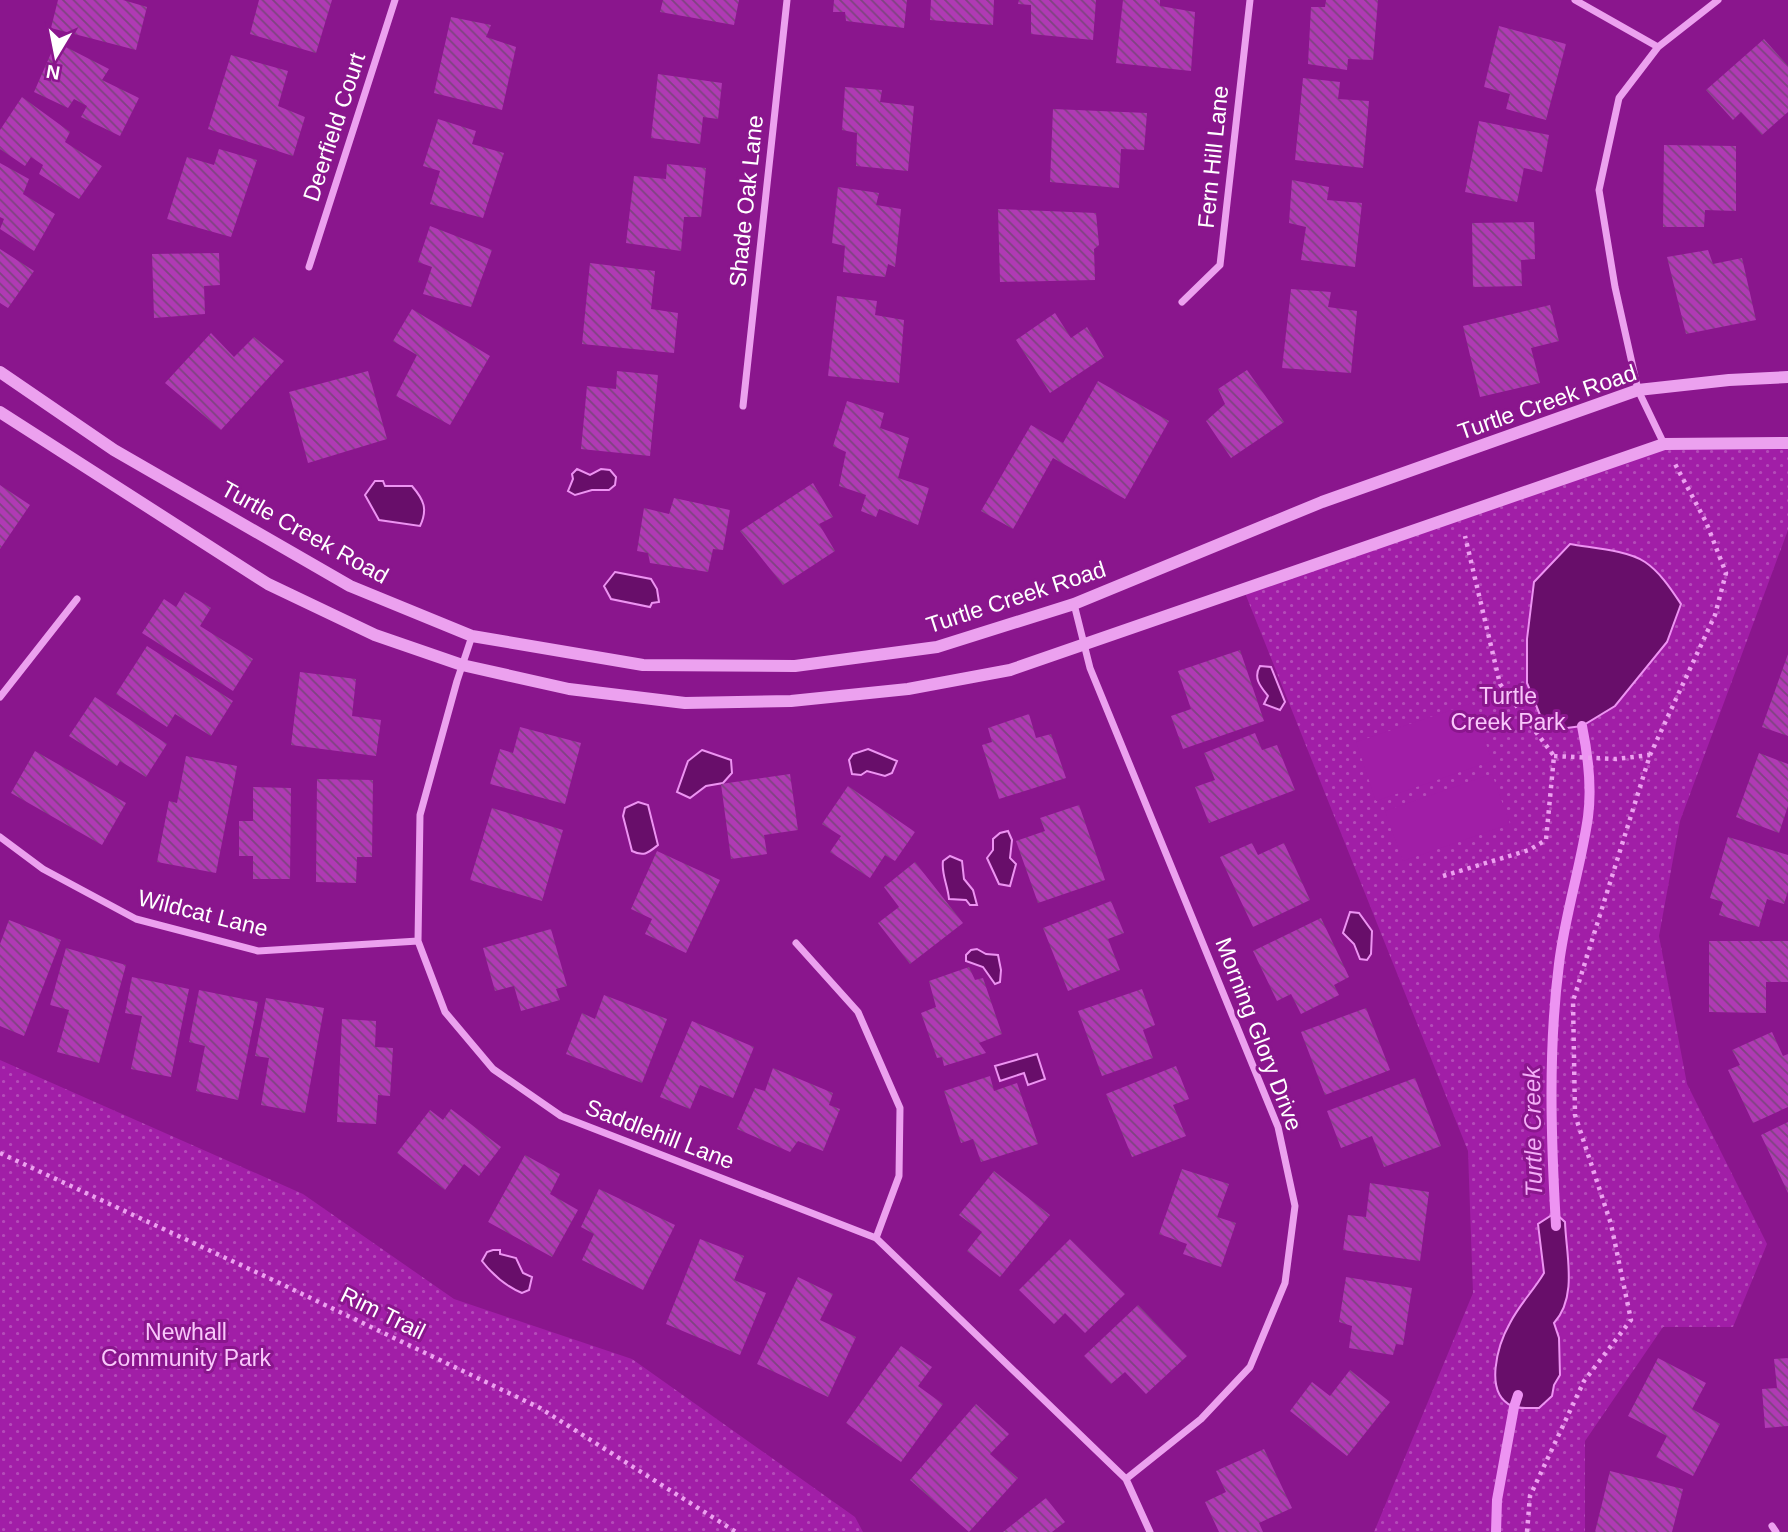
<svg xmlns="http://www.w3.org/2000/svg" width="1788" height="1532" viewBox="0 0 1788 1532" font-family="Arial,sans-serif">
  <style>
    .park { fill: url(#park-dots) }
    .pitch { fill: #a11ea7 }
    .water { fill: #680e6a; stroke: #ed93f2; stroke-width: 2 }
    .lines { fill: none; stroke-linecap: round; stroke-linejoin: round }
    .stream { stroke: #ed93f2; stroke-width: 10 }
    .building { fill: url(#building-back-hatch) }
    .path { stroke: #eca1ef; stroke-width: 4.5; stroke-dasharray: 3.5 5; stroke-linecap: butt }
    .minor { stroke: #eca1ef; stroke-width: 7 }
    .tertiary { stroke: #eca1ef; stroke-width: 12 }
    .labels { text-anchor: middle; stroke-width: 6; stroke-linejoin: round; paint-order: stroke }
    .street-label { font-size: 23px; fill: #fff; stroke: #8a168d }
    .park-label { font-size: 23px; fill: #f9c7fb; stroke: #8a168d }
    .water-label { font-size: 24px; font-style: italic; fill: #f3adf7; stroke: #8a168d }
  </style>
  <defs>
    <pattern id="park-dots" width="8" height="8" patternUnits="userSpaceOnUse" patternTransform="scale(1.75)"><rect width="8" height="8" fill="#a11ea7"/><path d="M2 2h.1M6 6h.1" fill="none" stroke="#b44bb9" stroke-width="1.8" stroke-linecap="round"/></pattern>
    <pattern id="building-back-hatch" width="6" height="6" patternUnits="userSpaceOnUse" patternTransform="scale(1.75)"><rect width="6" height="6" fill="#b03ab4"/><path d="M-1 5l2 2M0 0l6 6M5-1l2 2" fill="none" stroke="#7e4380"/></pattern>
  </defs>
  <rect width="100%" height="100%" fill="#8a168d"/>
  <path class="park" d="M1788 443V530L1680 821 1659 936 1687 1084 1767 1244 1733 1327H1663L1585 1441V1532H1374L1473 1293 1468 1151 1243 588 1664 444Z
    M0 1060 303 1194 454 1299 632 1359 855 1517 863 1532H0Z"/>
  <path class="pitch" d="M1472 703 1492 761 1376 801 1356 742Z
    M1492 774 1510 824 1403 861 1385 811Z"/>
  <path class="water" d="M577 469 590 475 601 469 610 470 616 477 615 485 609 490H592L575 495 568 491 573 479 572 474Z
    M375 481H383L385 486H412C424 500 428 509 420 526L379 520 365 495Z
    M1570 544C1591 548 1627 550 1645 562 1660 572 1671 589 1681 604L1667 642 1615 706 1582 726 1559 729 1540 715 1527 683V639L1534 582Z
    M615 572 651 579 657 589 659 602 652 603 650 607 611 599 604 586Z
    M1260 666 1271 667 1285 702 1280 710 1264 704 1268 696C1260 686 1253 678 1260 666Z
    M868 749 897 761 892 773 885 776 867 771 861 775 852 774 849 760 853 754Z
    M702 750 731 760 732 773 723 783 706 786 690 798 677 792 688 761Z
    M638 802 648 805 658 845C648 853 644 857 632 851L623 816 625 808Z
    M1008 831 1012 840 1010 858 1016 864 1010 886 999 884 987 858 993 850V839L1000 833Z
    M950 856 962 861 964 879 973 890 977 905H970L966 900 949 899C948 886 941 873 943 861Z
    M1350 912 1359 913 1372 931 1371 954 1367 960 1360 959 1354 944 1343 933Z
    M977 949 986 954 998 955 1001 970 1000 982 995 984 983 967 966 961V955L971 950Z
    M1037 1054 1045 1079 1028 1085 1024 1073 1000 1081 995 1066Z
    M1555 1213 1565 1222C1566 1254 1578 1297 1554 1323L1559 1338 1560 1375 1554 1385 1552 1396 1539 1408C1531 1408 1519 1409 1512 1406 1483 1393 1498 1344 1510 1323 1519 1305 1534 1290 1544 1273L1538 1224Z
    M493 1250H500V1254L516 1258 523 1273 532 1277 529 1290 522 1293C505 1286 493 1275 482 1261L487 1252Z"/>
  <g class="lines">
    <path class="stream" d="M1556 1226C1551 1139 1548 1050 1559 964 1565 914 1581 866 1588 817 1592 787 1588 755 1582 726
      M1496 1532 1497 1500 1514 1407 1518 1395"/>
  </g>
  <path class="building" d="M58 0H123L147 7 136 50 51 28Z
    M259 0H332L316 53 250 34Z
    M663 0H739L734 25 660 12Z
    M834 0H907L904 28 846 21 845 12H833Z
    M931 0H994L993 25 930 20Z
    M1019 0H1096L1093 40 1031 34V5L1018 4Z
    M1123 0H1160V6L1195 12 1191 71 1116 63Z
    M1326 0H1378L1373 60 1348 59 1347 70 1308 64 1311 7H1325Z
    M451 17 491 25 486 37 516 47 502 110 434 93Z
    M1499 26 1566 44 1546 120 1506 109 1510 94 1484 87Z
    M1764 39 1788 66V112L1762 135 1741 112 1733 120 1706 90Z
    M56 42 109 69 102 80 139 98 120 136 81 117 87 106 74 99 68 108 34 92Z
    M231 55 288 71 278 106 305 117 293 156 208 129Z
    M658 74 722 83 718 119 703 117 700 144 651 138Z
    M1303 78 1340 82 1338 99 1369 101 1363 168 1295 160Z
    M845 87 882 90 880 102 914 106 908 171 856 166 857 133 842 130Z
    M22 97 70 132 65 142 102 166 79 199 39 174 43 165 31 157 25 166 0 149V130Z
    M1053 109 1147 113 1144 150 1121 149 1119 188 1050 182Z
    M438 119 476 131 472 144 504 153 483 218 430 204 440 171 423 166Z
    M1479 121 1549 135 1542 172 1524 168 1517 202 1465 192Z
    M1664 145 1736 146V211L1705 210 1704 227H1663Z
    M219 149 257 160 231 237 167 219 187 157 214 165Z
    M0 163 29 179 23 194 55 214 34 251 0 229 4 219 0 217Z
    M667 164 706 168 701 217H684L681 251 626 243 634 176 666 179Z
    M1292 180 1329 187 1327 200 1362 203 1355 267 1301 260 1306 227 1289 223Z
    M838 187 879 193 876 205 901 209 895 267 888 264 885 277 843 272 845 246 832 243Z
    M998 209 1096 213 1099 245 1094 249 1095 280 1000 282Z
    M1534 222 1535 259 1521 260 1522 286 1473 287 1472 223Z
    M430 226 492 250 471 307 423 294 432 267 418 262Z
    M0 249 34 271 8 308 0 303Z
    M1708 250 1713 264 1742 258 1756 320 1686 334 1667 257Z
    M219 253 220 285 204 286 205 314 154 318 152 254Z
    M590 263 655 271 651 309 678 313 674 353 582 344Z
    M1291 289 1331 292 1328 307 1357 311 1351 373 1282 368Z
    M837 296 877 301 875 315 904 320 899 383 828 376Z
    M1550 305 1559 341 1531 348 1540 383 1480 397 1463 326Z
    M412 309 490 356 450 425 396 396 417 355 393 341Z
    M1055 313 1071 338 1087 327 1104 357 1050 393 1016 340Z
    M211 333 234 357 254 337 284 361 221 430 165 383Z
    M1247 370 1284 422 1231 458 1206 421 1225 404 1218 389Z
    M368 371 387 439 308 463 289 392Z
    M617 371 658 375 650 456 581 449 587 386 616 389Z
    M1098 381 1169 421 1125 499 1053 458 1013 529 981 511 1031 425 1063 443Z
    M847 401 884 413 880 428 909 438 898 478 929 488 918 525 879 509 876 517 861 511 866 495 839 486 846 452 833 446Z
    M813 483 833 517 819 524 835 551 783 585 740 531Z
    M0 485 30 505 0 549Z
    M674 498 730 510 723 550 713 549 708 572 650 563 648 553 637 551 644 508 669 514Z
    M185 592 211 608 200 626 253 659 233 691 142 633 164 599 176 607Z
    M147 646 233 701 211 736 175 714 167 727 116 694Z
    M1240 650 1264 721 1183 749 1171 716 1191 709 1178 671Z
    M1788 654V736L1762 727Z
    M300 672 356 679 352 716 381 720 376 756 291 745Z
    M95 697 167 744 146 777 120 761 117 766 69 736Z
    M1029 714 1036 738 1051 734 1066 778 999 799 982 745 992 742 988 728Z
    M520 727 581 743 565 804 490 784 500 749 513 753Z
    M1255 733 1262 750 1277 745 1295 790 1209 823 1195 787 1215 780 1204 753Z
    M35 751 126 803 102 845 11 793Z
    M1759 753 1788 764V806L1779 833 1736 817Z
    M186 756 237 766 216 873 157 862 169 801 177 803Z
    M790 774 798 830 764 835 767 854 731 859 721 784Z
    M317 779 373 780 372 857H357L356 883 316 882Z
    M848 786 915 832 895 861 885 855 870 878 830 852 841 836 822 824Z
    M253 787 291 788 290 879H253V856H239V821H253Z
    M1079 805 1105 880 1038 903 1016 841 1045 831 1040 818Z
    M492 808 563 830 542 901 470 880Z
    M1728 837 1788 855V891L1784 904 1767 899 1759 927 1719 915 1723 902 1710 898Z
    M1252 843 1258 855 1284 843 1310 900 1253 927 1220 857Z
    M657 851 720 880 686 953 645 934 652 919 631 909Z
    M915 862 963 923 910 964 878 923 899 907 884 887Z
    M1111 901 1124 933 1108 939 1120 970 1068 991 1043 928Z
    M1321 918 1349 977 1334 985 1339 995 1301 1014 1291 994 1277 1001 1253 951Z
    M9 920 61 940 24 1036 0 1026V944Z
    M551 929 567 986 556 989 560 1000 521 1011 514 986 495 991 483 948Z
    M1709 941H1788V982H1766V1013L1709 1012Z
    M66 948 126 965 99 1063 57 1052 69 1010 50 1005Z
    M969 967 975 980 983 978 1002 1034 979 1043 986 1053 944 1066 942 1057 937 1058 921 1013 936 1007 929 981Z
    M132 977 189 989 171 1077 131 1069 142 1016 125 1013Z
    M1142 989 1155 1025 1143 1030 1153 1058 1102 1076 1078 1011Z
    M199 990 258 1002 238 1100 196 1091 205 1046 189 1042Z
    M604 995 667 1019 642 1083 566 1054 582 1013 595 1019Z
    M266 998 324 1008 305 1113 261 1105 269 1058 255 1056Z
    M1366 1008 1390 1070 1325 1095 1301 1032Z
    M342 1019 376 1021 375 1047 393 1048 390 1096 378 1095 376 1124 337 1122Z
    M692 1021 754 1047 733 1098 700 1085 690 1109 660 1097Z
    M1772 1032 1783 1056 1788 1054V1107L1753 1123 1728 1070 1740 1065 1732 1050Z
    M1176 1066 1189 1099 1173 1105 1186 1136 1132 1157 1106 1094Z
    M773 1068 833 1093 829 1105 840 1109 823 1151 798 1141 790 1152 737 1129 755 1088 765 1091Z
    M990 1076 994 1091 1017 1083 1038 1144 981 1162 973 1139 961 1143 944 1091Z
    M1415 1078 1441 1146 1384 1167 1372 1136 1341 1148 1327 1111Z
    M451 1109 501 1147 479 1176 464 1164 445 1190 397 1153 430 1110 443 1120Z
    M1788 1122V1193L1761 1135Z
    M525 1155 560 1174 550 1194 578 1210 552 1257 488 1222Z
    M1182 1169 1229 1184 1217 1217 1236 1223 1221 1267 1183 1254 1187 1244 1159 1234Z
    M994 1171 1050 1215 1000 1277 967 1251 982 1232 959 1215Z
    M1370 1183 1429 1192 1420 1261 1343 1250 1348 1215 1366 1217Z
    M599 1189 675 1225 643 1290 582 1260 594 1234 581 1227Z
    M700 1239 744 1256 734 1280 766 1293 740 1355 666 1324Z
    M1070 1239 1125 1294 1085 1333 1065 1313 1054 1324 1019 1290Z
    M798 1277 833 1294 820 1320 856 1337 828 1397 757 1364Z
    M1346 1277 1412 1288 1403 1345 1396 1344 1393 1355 1349 1348 1352 1326 1339 1322Z
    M1138 1305 1187 1356 1146 1394 1125 1372 1111 1384 1084 1356Z
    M901 1346 932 1367 918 1386 943 1404 901 1462 846 1423Z
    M1658 1358 1706 1383 1692 1409 1720 1424 1693 1476 1656 1457 1667 1436 1628 1416Z
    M1788 1358V1426L1765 1428 1762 1389 1777 1388 1774 1359Z
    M1350 1370 1390 1402 1347 1456 1290 1411 1312 1382 1330 1396Z
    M976 1404 1009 1434 990 1454 1018 1478 969 1532 910 1480Z
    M1264 1449 1292 1508 1259 1523 1263 1532H1219L1205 1502 1226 1492 1216 1471Z
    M1610 1471 1683 1489 1672 1532H1595Z
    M1046 1498 1065 1522 1052 1532H1003Z"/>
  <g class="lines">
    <path class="path" d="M1554 756 1616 759 1650 755
      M1443 876 1529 850 1546 840 1554 756 1500 684 1465 536
      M0 1153 273 1280 540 1408 736 1532
      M1527 1532 1530 1496 1584 1381 1631 1320 1611 1224 1575 1115 1573 1001 1650 755 1715 615 1726 573 1706 522 1675 464"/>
    <path class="minor" d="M1575 0 1658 47
      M309 267 395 0
      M1182 302 1220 265 1250 0
      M743 406 787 0
      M1664 444 1638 390 1615 287 1599 190 1619 98 1658 47 1718 0
      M1074 604 1090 668 1278 1127 1295 1206 1285 1283 1250 1367 1201 1419 1126 1479
      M472 636 457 681 420 815 418 941 445 1012 493 1069 561 1116 876 1238 1126 1479 1150 1532
      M0 697 77 599
      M0 837 43 869 136 919 258 951 418 941
      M796 943 858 1012 900 1108 899 1176 876 1238
      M1772 1526 1776 1532"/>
    <path class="tertiary" d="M0 372 114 450 350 586 472 636 643 665 795 666 937 647 1074 604 1322 502 1638 390 1729 380 1788 377
      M0 412 268 584 375 635 462 665 569 689 685 703 791 701 908 689 1010 670 1664 444 1788 443"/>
  </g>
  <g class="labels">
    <g class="street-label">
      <text transform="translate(334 127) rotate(-72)" y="8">Deerfield Court</text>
      <text transform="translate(1213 157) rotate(-84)" y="8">Fern Hill Lane</text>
      <text transform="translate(746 201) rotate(-84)" y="8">Shade Oak Lane</text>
      <text transform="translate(1547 402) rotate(-19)" y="8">Turtle Creek Road</text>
      <text transform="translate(305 532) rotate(29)" y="8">Turtle Creek Road</text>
      <text transform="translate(1016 597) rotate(-18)" y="8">Turtle Creek Road</text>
      <text transform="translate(203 913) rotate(14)" y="8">Wildcat Lane</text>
      <text transform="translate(1259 1034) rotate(69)" y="8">Morning Glory Drive</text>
      <text transform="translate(660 1134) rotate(21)" y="8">Saddlehill Lane</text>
      <text transform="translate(383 1313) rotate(26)" y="8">Rim Trail</text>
    </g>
    <g class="park-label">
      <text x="1508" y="704">Turtle<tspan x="1508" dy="26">Creek Park</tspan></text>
      <text x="186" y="1340">Newhall<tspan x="186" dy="26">Community Park</tspan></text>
    </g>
    <g class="water-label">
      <text transform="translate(1533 1132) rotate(-91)" y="8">Turtle Creek</text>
    </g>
  </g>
  <g transform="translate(56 56) rotate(190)" stroke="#8a168d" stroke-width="5" paint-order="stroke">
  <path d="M0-5L12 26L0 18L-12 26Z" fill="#ffffff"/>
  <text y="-10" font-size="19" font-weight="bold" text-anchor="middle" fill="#ffffff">N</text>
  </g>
</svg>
